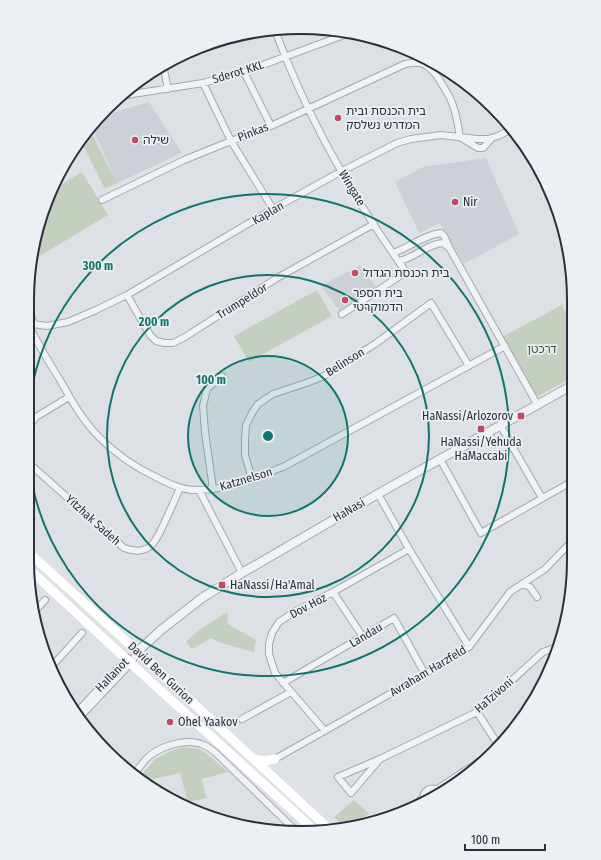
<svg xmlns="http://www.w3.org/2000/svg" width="601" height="860" viewBox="0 0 601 860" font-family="'Fira Sans Condensed','Noto Sans Hebrew',sans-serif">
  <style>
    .built { fill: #ccd0d7 }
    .green { fill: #c4cfbf }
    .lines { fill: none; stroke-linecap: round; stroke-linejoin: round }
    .minor-casing { stroke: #a3a8af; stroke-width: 8 }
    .tertiary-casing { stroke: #a3a8af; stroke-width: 10 }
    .minor { stroke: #f0f2f5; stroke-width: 6 }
    .tertiary { stroke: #f0f2f5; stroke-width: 8 }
    .secondary { stroke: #fff; stroke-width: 9 }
    .ring { fill: none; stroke: #0f766e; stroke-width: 2 }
    .poi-dot { fill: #c34a64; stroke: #ecf0f4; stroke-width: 1.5 }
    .labels { text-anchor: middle; stroke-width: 3.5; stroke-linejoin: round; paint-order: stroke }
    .street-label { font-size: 12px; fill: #28303b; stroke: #ecf0f4 }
    .poi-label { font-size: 12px; fill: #28303b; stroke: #ecf0f4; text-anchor: start }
    .park-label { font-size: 12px; fill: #3e5636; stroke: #ecf0f4 }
    .rim { fill: none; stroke: #28303b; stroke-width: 2 }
    .centre { fill: #0f766e; stroke: #ecf0f4; stroke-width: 2 }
    .ring-label { font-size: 12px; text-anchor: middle; font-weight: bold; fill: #0f766e; stroke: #ecf0f4; stroke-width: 3.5; stroke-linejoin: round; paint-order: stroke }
  </style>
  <rect width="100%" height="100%" fill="#dde1e6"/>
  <path class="built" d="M149 102 182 153 117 183 92 127 101 116Z
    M486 158 519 234 464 264 440 223 419 233 395 182 423 167Z
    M360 265 376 287 342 314 321 286Z"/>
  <path class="green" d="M92 134 117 183 105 189 81 141 83 138Z
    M82 172 108 215 38 257 32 248 54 189Z
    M317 290 332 316 249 362 234 336Z
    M562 305 570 322 571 378 535 398 502 337Z
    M227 612 228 624 256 640 254 652 221 643 211 638 192 649 186 642 198 631Z
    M184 747 199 749 207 754 228 772 202 779 206 798 188 802 180 773 145 781 140 777 154 760 170 751Z
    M354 800 369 814 345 827 334 817Z"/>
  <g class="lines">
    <defs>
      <path id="minor" d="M275 30C306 115 353 198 406 272L342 314
        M163 65 168 89
        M244 72 271 126
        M203 83 231 141 273 209
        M120 96 203 83 244 72 352 32
        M102 200 184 160 231 141 271 126 405 64C410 63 415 62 420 63 427 64 433 71 437 76 441 83 446 90 450 98 456 110 458 124 460 137L478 148H483L491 139
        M393 253C409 248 423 235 441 233L444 236 450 249 537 404
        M398 261C414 259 426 244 443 243L449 248
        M127 295 150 335 156 341 164 343H173L185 337 277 278 374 224
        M31 315 33 322 32 327
        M33 324 47 326 68 322 96 310 127 295 273 209 342 171 397 143 411 139 441 135 477 139H488L498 136 510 130
        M31 330C40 347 50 364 60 380 71 400 83 421 100 438 115 453 135 467 154 476 169 484 183 491 200 490 230 489 258 477 285 466L505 346
        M500 425 542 498
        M29 427 36 417 69 397
        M440 459 481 533 573 481
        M29 460 32 466 124 548C151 558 157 539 166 519 171 509 175 499 180 488
        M252 479 245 455V438L246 425 252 413 258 404 273 394 309 382 324 376 375 344 431 303 469 366
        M213 489 205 432 203 406 207 389 222 376
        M199 490 242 573
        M378 494 409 549 469 647
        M522 584 530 587 537 597
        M333 592 363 637
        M34 612 45 600
        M52 666 82 633
        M283 683 394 618 425 674
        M477 712 499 746
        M75 714 128 658
        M79 718 131 663 138 651
        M242 719 291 692
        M325 731 275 673 269 654V644L272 633 279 622 291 614 333 592 409 549
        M275 759 425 674 469 647 510 592 545 569 574 539
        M380 759 351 793 338 777 380 759 477 712 543 652 554 648 556 654
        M134 774C138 769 142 764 146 759 158 747 184 738 201 744 208 746 214 751 219 756L295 830
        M436 790 495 751"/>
      <path id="tertiary" d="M138 651 161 630 202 598 242 573 383 491 571 386
        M425 803C422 792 430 786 440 792
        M414 807 424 798"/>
    </defs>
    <use href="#minor" class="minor-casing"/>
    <use href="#tertiary" class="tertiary-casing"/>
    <use href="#minor" class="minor"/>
    <use href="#tertiary" class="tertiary"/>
    <path class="secondary" d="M27 551 149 662 329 829
      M28 568 126 659 313 829
      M254 759 264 761 275 759"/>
  </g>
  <circle cx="268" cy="436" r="80" fill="#0f766e" fill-opacity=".12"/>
  <g class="ring">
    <circle cx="268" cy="436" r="80"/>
    <circle cx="268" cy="436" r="161"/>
    <path d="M30 398A241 241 0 1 1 29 465"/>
  </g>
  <g class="poi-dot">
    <circle cx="338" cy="118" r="4"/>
    <circle cx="135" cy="140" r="4"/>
    <circle cx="455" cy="202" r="4"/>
    <circle cx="355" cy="273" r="4"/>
    <circle cx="345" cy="300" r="4"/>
    <rect x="517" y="412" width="8" height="8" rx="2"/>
    <rect x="477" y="425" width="8" height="8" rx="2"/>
    <rect x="218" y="581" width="8" height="8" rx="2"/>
    <circle cx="170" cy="722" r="4"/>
  </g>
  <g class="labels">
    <g class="street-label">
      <text transform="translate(238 72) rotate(-17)" y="4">Sderot KKL</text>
      <text transform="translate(253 132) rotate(-21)" y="4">Pinkas</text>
      <text transform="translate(352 188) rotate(59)" y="4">Wingate</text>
      <text transform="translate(268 213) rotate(-30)" y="4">Kaplan</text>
      <text transform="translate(242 301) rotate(-32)" y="4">Trumpeldor</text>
      <text transform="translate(345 362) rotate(-32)" y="4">Belinson</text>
      <text transform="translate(246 479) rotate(-17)" y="4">Katznelson</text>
      <text transform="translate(349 510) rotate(-30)" y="4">HaNasi</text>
      <text transform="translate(93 520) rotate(42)" y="4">Yitzhak Sadeh</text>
      <text transform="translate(308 606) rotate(-28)" y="4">Dov Hoz</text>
      <text transform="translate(366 635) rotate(-31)" y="4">Landau</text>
      <text transform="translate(428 671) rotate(-31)" y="4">Avraham Harzfeld</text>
      <text transform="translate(161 673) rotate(43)" y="4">David Ben Gurion</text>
      <text transform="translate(112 675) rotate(-46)" y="4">HaIlanot</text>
      <text transform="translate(494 695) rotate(-41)" y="4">HaTzivoni</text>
    </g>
    <g class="poi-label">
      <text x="346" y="115">בית הכנסת ובית<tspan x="346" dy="14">המדרש נשלסק</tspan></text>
      <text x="143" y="144">שילה</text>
      <text x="463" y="206">Nir</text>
      <text x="363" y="277">בית הכנסת הגדול</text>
      <text x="353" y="297">בית הספר<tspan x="353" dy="14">הדמוקרטי</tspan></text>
      <text x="513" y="420" text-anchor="end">HaNassi/Arlozorov</text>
      <text x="481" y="446" text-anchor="middle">HaNassi/Yehuda<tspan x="481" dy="14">HaMaccabi</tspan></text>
      <text x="230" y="589">HaNassi/Ha'Amal</text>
      <text x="178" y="726">Ohel Yaakov</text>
    </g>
    <g class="park-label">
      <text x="542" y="353">דרכטן</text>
    </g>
  </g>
  <path d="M0 0H601V860H0ZM300 34H301A266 266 0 0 1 567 300V560A266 266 0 0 1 301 826H300A266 266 0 0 1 34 560V300A266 266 0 0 1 300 34Z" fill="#ecf0f4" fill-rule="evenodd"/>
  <path class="rim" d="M300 34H301A266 266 0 0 1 567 300V560A266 266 0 0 1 301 826H300A266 266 0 0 1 34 560V300A266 266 0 0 1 300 34Z"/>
  <circle cx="268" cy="436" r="6" class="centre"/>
  <g class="ring-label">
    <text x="98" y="270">300 m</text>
    <text x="154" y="326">200 m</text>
    <text x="211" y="384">100 m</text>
  </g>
  <path d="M465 844v6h80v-6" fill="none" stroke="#28303b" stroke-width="2"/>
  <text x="471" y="844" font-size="12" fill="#28303b" stroke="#ecf0f4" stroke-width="3" paint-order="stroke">100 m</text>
</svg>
